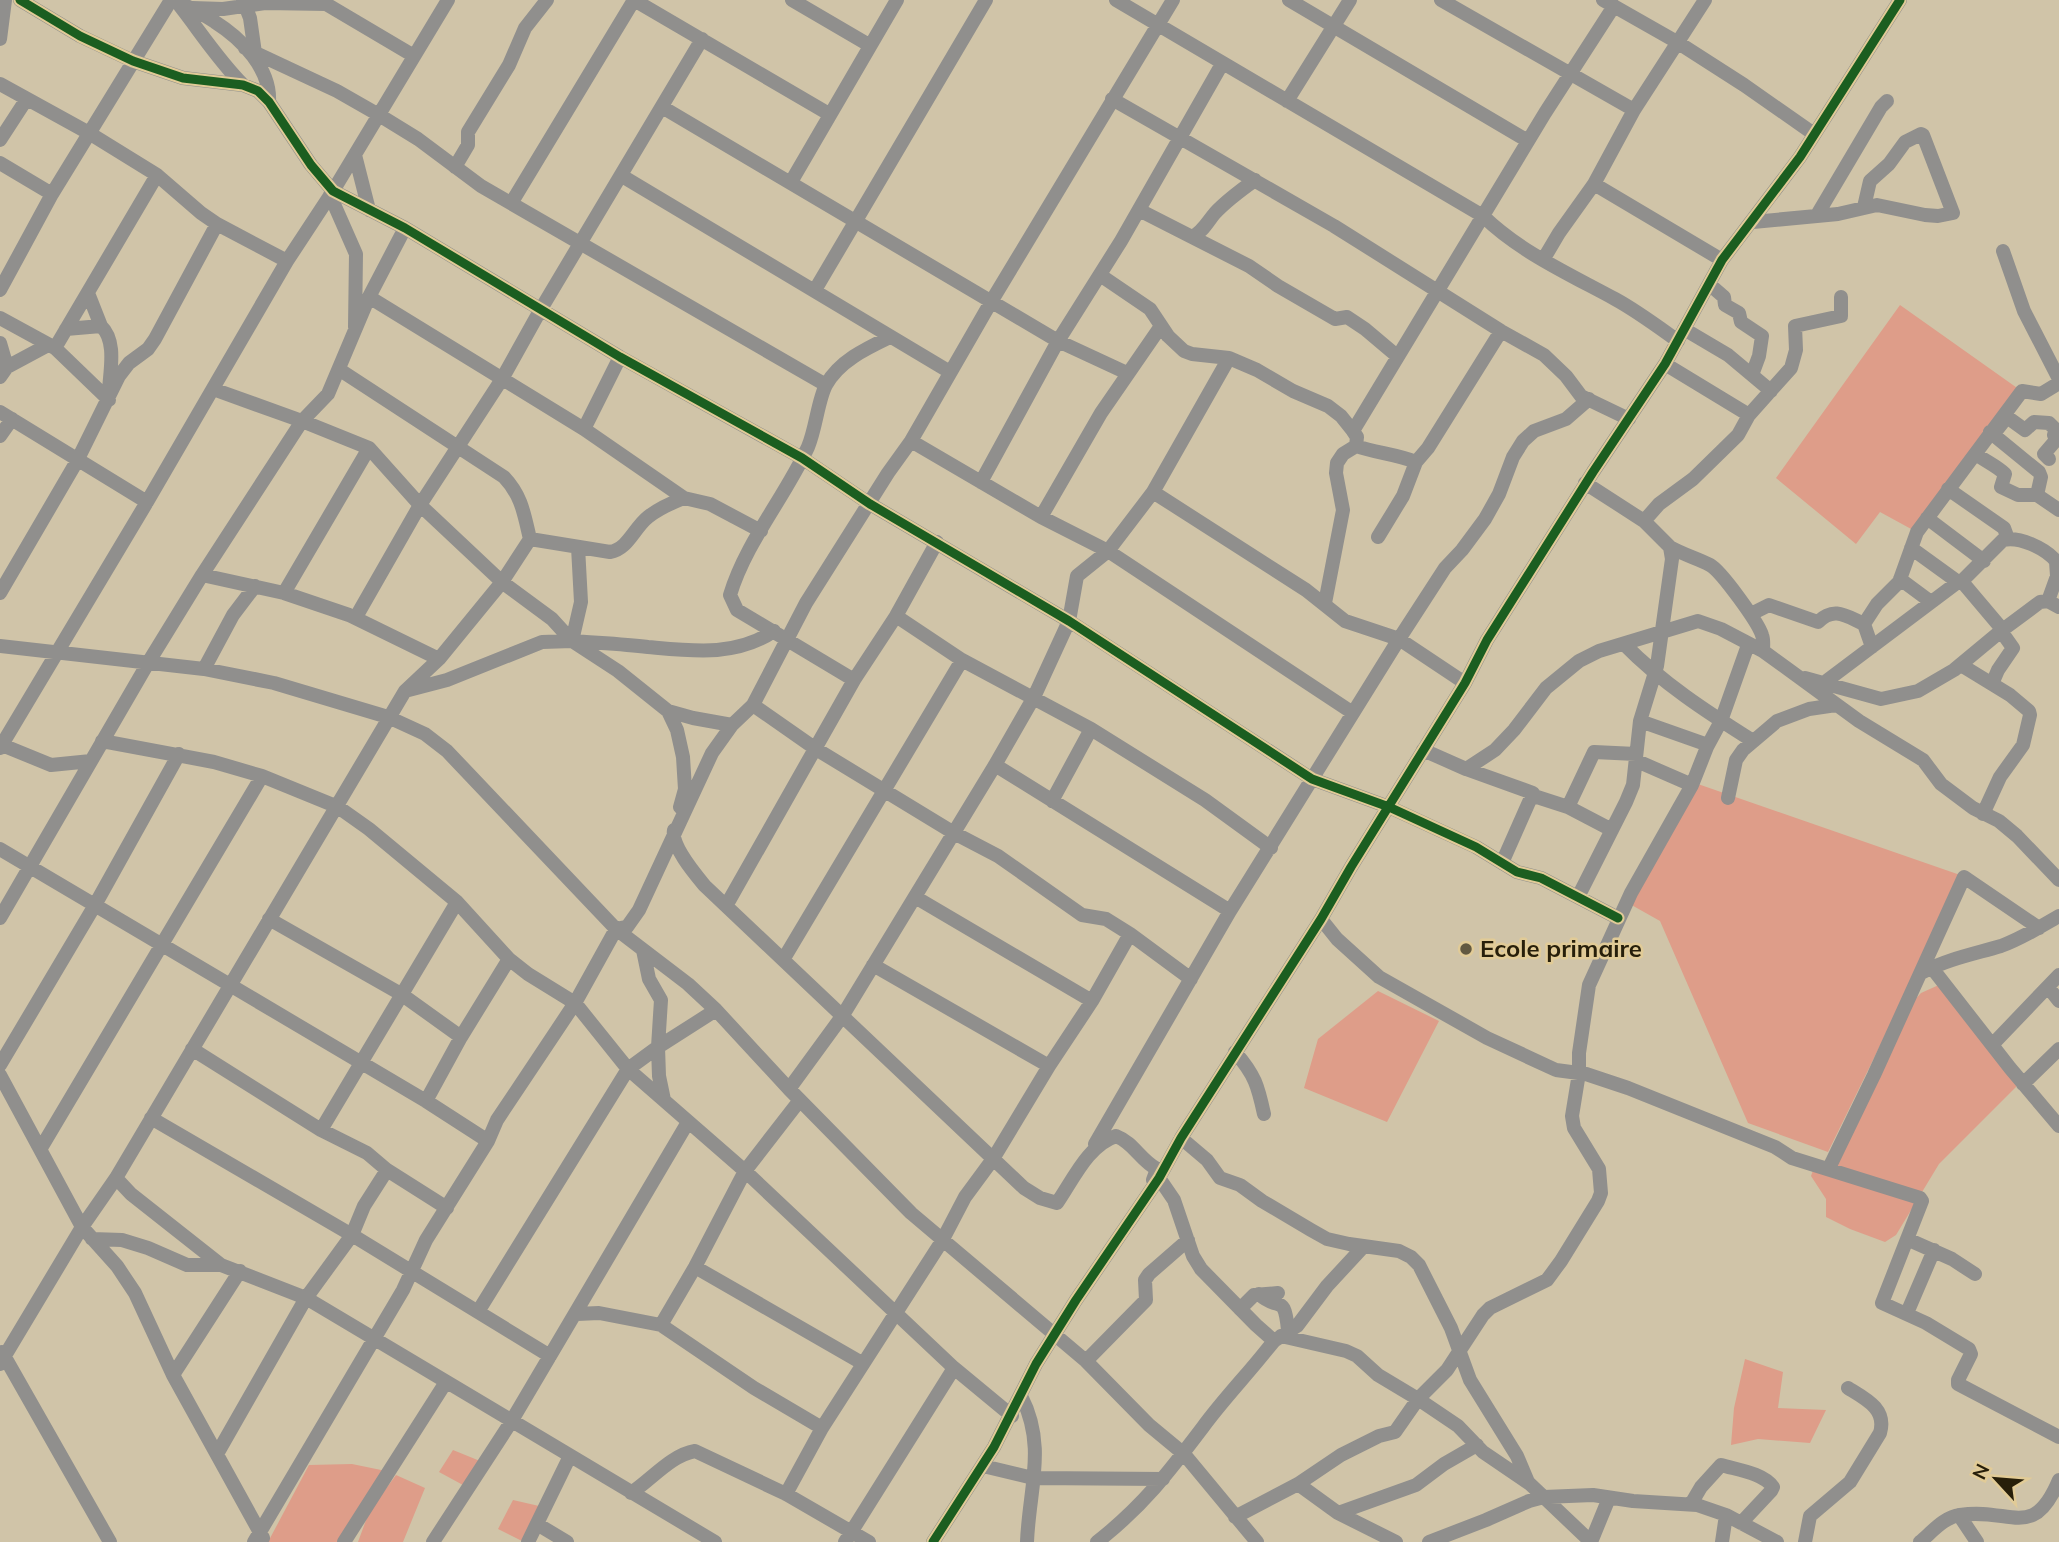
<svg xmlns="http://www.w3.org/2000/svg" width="2059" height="1542" viewBox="0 0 2059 1542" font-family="Mulish,sans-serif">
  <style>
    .green { fill: #de9d89 }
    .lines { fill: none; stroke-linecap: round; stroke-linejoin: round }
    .minor { stroke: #908f8d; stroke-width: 14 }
    .cycleway-casing { stroke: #e1cb97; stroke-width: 13 }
    .cycleway { stroke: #1b5e20; stroke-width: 9 }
    .poi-dot { fill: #625941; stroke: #e1cb97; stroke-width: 2.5 }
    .labels { text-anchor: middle; stroke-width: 5; stroke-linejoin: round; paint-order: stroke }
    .poi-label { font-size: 24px; font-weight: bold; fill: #271f0a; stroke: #e1cb97; text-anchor: start }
  </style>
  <rect width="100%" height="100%" fill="#d0c4a8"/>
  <path class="green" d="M1900 305 2020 390 1913 530 1880 512 1856 544 1776 478Z
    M1695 783 1963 876 1828 1152 1748 1123 1660 921 1628 903Z
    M1941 984 2021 1082 1939 1164 1896 1235 1885 1242 1850 1229 1826 1217V1199L1811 1176 1816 1162 1834 1165 1910 1005 1921 993Z
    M1378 991 1439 1021 1387 1122 1304 1088 1318 1039Z
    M1745 1359 1783 1372 1778 1408 1826 1410 1810 1443 1758 1439 1731 1445 1734 1408Z
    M453 1450 480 1461 463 1485 439 1472Z
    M352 1464 386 1471 339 1542H268L309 1465Z
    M396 1475 425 1488 403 1542H358L369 1512Z
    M513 1500 539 1506 524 1542 498 1529Z"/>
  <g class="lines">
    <path class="minor" d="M20 0 80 36 133 61 183 78 243 85 258 91 269 102 311 165 333 191 405 228 620 357 802 458 870 504 1069 621 1312 779 1389 807 1476 847 1517 872 1541 878 1618 918
      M176 0C188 8 203 13 215 22 242 39 271 69 269 102
      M243 0 250 18 255 53
      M634 0 829 114
      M792 0 869 45
      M1116 0 1483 216C1520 252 1569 274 1615 299 1637 311 1657 326 1678 341
      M1289 0 1528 141
      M1441 0 1634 110
      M1603 0 1677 42 1744 85 1814 134
      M321 1 414 56
      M180 6C201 33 219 61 243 85
      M192 8 223 9 265 3 327 4
      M0 39 5 0
      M245 48 337 91 379 115 418 139 481 186 826 385
      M0 84 89 133 157 175 201 213 217 224 287 261
      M1112 99 1334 226 1501 331 1544 355 1566 376 1581 396 1629 419
      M1287 101 1350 0
      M662 107 1058 341 1127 373
      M0 140 26 100
      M355 155 369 210
      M0 163 52 194
      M455 167 468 145V132L509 65 525 28 547 0
      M622 176 950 372
      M791 182 897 0
      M1594 184 1722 260
      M330 195 356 254 355 327
      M512 202 634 0
      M1139 210 1192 237C1203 232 1208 221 1215 213 1227 200 1241 190 1255 180
      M1817 215 1881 107 1887 101
      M1753 222 1838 214 1877 205 1925 215 1938 216 1953 213 1923 135 1921 134 1905 142 1889 164 1870 181 1864 207
      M1192 237 1249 266 1278 286 1335 319 1347 317 1365 329 1397 356
      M2003 251 2024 311 2059 379
      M1543 260 1559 233 1594 184 1634 110 1705 0
      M1100 275 1150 309 1168 336 1184 351 1192 354 1229 358 1257 370 1293 391 1328 406 1341 416 1353 431
      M1709 284 1724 297 1725 305 1739 313 1741 322 1762 336 1759 356 1752 375
      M0 290 52 194 171 0
      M815 290 986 0
      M88 293 101 326
      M369 297 584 429 684 498 710 504 761 531
      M0 318 55 348 109 400
      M66 329 101 326C117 341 110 370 109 391
      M1684 329 1728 355 1771 391
      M0 343 7 367 0 377
      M55 348 157 175
      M0 363 7 367 48 345
      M1665 364 1749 415
      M340 370 504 477C522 496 524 514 530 539L610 552C628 549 634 528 648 517 658 509 671 503 684 498
      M213 389 302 421 369 448 420 505 502 582 552 619 572 641C597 643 623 644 648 647 692 651 736 657 774 631
      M0 412 147 502
      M584 429 620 357
      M0 436 12 419
      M911 441 1041 517 1108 551 1353 713
      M1356 446C1376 453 1396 454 1416 462
      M1976 454C1985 461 1997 466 2005 474L2001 487 2018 495H2037L2059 510
      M981 482 1058 341 1121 241 1222 64
      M1948 489 2004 528 2008 539
      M1153 492 1306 590 1345 621 1399 639 1465 683
      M2037 495 2041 477 2039 472 1990 432 1996 431 2007 417 2025 430 2034 422 2049 423 2057 431 2054 435 2056 440 2044 454 2049 459
      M1041 517 1101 413 1161 326
      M1927 518 1984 561
      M1644 521 1659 504 1693 479 1738 435 1749 415 1791 368 1796 350 1795 326 1841 316V297
      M1378 537 1403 496 1416 462 1428 448 1501 331
      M1670 547C1684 555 1697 558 1710 565 1721 571 1758 622 1762 635 1764 640 1763 646 1763 651
      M1911 548 1958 582
      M202 575 284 593 349 615 439 659
      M1900 579 1931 602
      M1961 582 2003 540C2019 536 2045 548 2056 561L2057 576 2048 601
      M0 593 77 461 119 376 129 363 148 349 155 339 217 224
      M284 593 369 448
      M1325 603 1343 510 1336 473 1337 463 1343 454 1356 446 1357 437 1353 431 1545 113 1614 6
      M1751 614 1769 605 1818 622C1834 606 1846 616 1864 624
      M896 616 962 660 1091 729 1205 800 1271 848
      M356 617 420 505 502 379 541 309 702 39
      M572 641 581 602 578 547
      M1624 644C1662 683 1707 712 1753 741
      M0 646 204 669 274 683 388 717 425 734 447 751 616 929 688 984 716 1010 789 1089 911 1213 1086 1361 1149 1425 1184 1454 1257 1542
      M1872 647 1864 624 1877 604 1899 582 1917 532 2022 391 2041 394 2059 383
      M1961 665 2010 695 2029 711 2030 715 2023 745 2000 777 1983 814
      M204 669 233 615 255 586
      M1805 678 1881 699 1918 691 1954 670 2001 631 2040 602 2048 601 2059 607
      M854 680 737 610 730 595C746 542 785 497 808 447 816 428 818 400 826 385 839 361 867 348 890 337
      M1825 682 1958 582 1964 584 2002 629
      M1992 684 1998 670 2013 648 2001 631
      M405 691 447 680 542 642 572 641 618 671 668 711 677 730 683 757 685 789 680 807
      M753 705 816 749 954 833 998 856 1082 915 1106 919 1130 934 1191 979
      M668 711 693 718 732 725
      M1640 721 1708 745
      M102 741 214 762 262 776 338 807 369 829 457 902 509 959 528 974 575 1003 628 1069 745 1171 954 1368 1012 1416
      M2 745 51 765 91 761
      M0 748 147 502 287 261 333 191 448 0
      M1423 750 1466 769 1495 750 1514 730 1546 688 1579 661 1599 651 1698 621 1721 629 1763 651 1859 721 1923 760 1941 784 1973 808 1999 821 2017 836 2059 880
      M1637 761 1692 785
      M995 765 1034 697 1069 621 1077 576 1108 551 1153 492 1229 358
      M1466 769 1533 793 1502 863
      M1534 796 1568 807 1612 830
      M1728 798 1736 760 1743 750 1777 721 1809 709 1836 705
      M1052 801 1091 729
      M1568 807 1594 752 1636 754
      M674 830C671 846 695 874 705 886L1024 1188 1040 1198 1057 1203C1073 1180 1088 1145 1116 1136 1134 1143 1140 1160 1157 1169L1153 1180
      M0 849 426 1101 488 1141
      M915 897 1092 1001
      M1578 897 1626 802 1633 785 1640 721 1657 666 1672 559 1670 547 1644 521 1585 483
      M726 906 854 680 896 616 937 542
      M0 918 148 663 202 575 302 421 328 394 369 297 405 228
      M269 919 401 994 461 1037
      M1321 919 1337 939 1379 977 1487 1038 1556 1070 1586 1074 1628 1088 1775 1147 1792 1158 1920 1198 1922 1201 1882 1303 1926 1323 1969 1349 1971 1354 1958 1380V1384L2059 1437
      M783 960 962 660
      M873 965 1049 1066
      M1932 968 2010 1068 2059 1126
      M1923 972C1948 959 1974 954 2001 946 2021 939 2040 927 2059 916
      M2048 987 2059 1001
      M1992 1045 2059 975
      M192 1049 321 1130 367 1153 387 1170 447 1208
      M1235 1052C1255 1075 1258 1086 1264 1114
      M0 1065 95 905 179 754
      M0 1075 82 1227 117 1266 135 1293 173 1375 263 1538
      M2023 1084 2059 1049
      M789 1089 843 1015 995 765 1230 911
      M664 1100 659 1076 658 1047 716 1010
      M426 1101 461 1037 509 959
      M151 1118 352 1235 550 1356
      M321 1130 457 902
      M1181 1138 1207 1160 1220 1178 1240 1185 1262 1201 1311 1230 1327 1239 1349 1244 1399 1251 1411 1257 1419 1265 1451 1328 1470 1380 1517 1456 1528 1482
      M1095 1144 1230 911 1399 639 1445 568 1462 550 1485 519 1499 494 1513 457 1523 441 1534 431 1566 419 1589 399
      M41 1148 262 776
      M1829 1168 1874 1075 1964 877 2039 928
      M116 1178 131 1194 221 1265 306 1298 715 1542
      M1159 1178 1174 1200 1193 1256 1201 1269 1256 1325 1274 1341
      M92 1239 122 1240 148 1248 187 1265H221
      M1907 1239 1952 1259 1975 1274
      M695 1267 862 1363
      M1259 1294C1279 1313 1284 1291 1288 1330
      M1240 1309 1254 1295 1278 1293
      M479 1310 628 1069 658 1047 661 1000 649 979 643 950
      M1907 1313 1934 1250
      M577 1314 599 1313 661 1325 754 1388 822 1428
      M661 1325 695 1267 745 1171 800 1100
      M1281 1336 1346 1351 1357 1356 1378 1375 1418 1399 1458 1426 1483 1452 1530 1484 1591 1542
      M2 1352 110 1542
      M1086 1361 1146 1300 1145 1280 1149 1274 1188 1240
      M0 1364 82 1227 116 1178 405 691 439 659 502 582 530 539
      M173 1375 240 1271
      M1021 1396C1047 1446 1029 1489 1027 1542
      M217 1454 306 1298 352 1235 364 1206 387 1170
      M983 1466 1033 1478 1163 1479
      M1298 1484 1338 1513 1396 1542
      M631 1493C651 1480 671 1455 695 1451L786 1494 869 1542
      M786 1494 822 1428 942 1241 965 1197 993 1159 1049 1066 1092 1001 1130 934
      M1691 1504 1701 1487 1721 1465C1738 1470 1763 1473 1773 1487L1771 1491 1741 1523
      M1338 1513 1416 1485 1444 1464 1477 1445
      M1959 1515 1977 1542
      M1235 1517 1298 1484 1341 1455 1379 1436 1395 1432 1418 1399 1447 1370 1483 1315 1490 1308 1547 1280 1561 1261 1598 1201 1601 1193 1599 1169 1574 1128 1572 1116 1579 1073V1053L1589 985 1631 893 1692 785 1707 747 1721 721 1748 645
      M537 1524 567 1542
      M254 1542 403 1290 426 1240 488 1141 497 1120 575 1003 616 929 627 927 639 910 712 753 732 725 753 705 806 603 888 473 911 441 991 302 1173 0
      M344 1542 446 1382
      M433 1542 511 1422 688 1122
      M528 1542 570 1456
      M845 1542 954 1368
      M933 1542 994 1447 1036 1364 1076 1300 1159 1178 1181 1138 1321 919 1351 867 1465 683 1487 640 1593 472 1665 364 1722 260 1800 157 1900 0
      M1097 1542C1142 1507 1169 1472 1203 1427 1222 1401 1245 1377 1265 1352L1274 1341 1297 1326 1327 1286 1364 1246
      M1429 1542 1486 1520 1529 1501 1544 1497 1593 1495 1633 1501 1697 1505 1726 1515 1777 1542
      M1591 1542 1609 1498
      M1722 1542 1726 1515
      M1805 1542 1810 1516 1850 1482 1880 1433C1887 1409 1866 1399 1848 1388
      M1920 1542C1932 1532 1944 1517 1960 1515 2011 1507 2033 1542 2059 1480"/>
    <defs>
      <path id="cycleway" d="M20 0 80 36 133 61 183 78 243 85 258 91 269 102 311 165 333 191 405 228 620 357 802 458 870 504 1069 621 1312 779 1389 807 1476 847 1517 872 1541 878 1618 918
        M933 1542 994 1447 1036 1364 1076 1300 1159 1178 1181 1138 1321 919 1351 867 1465 683 1487 640 1593 472 1665 364 1722 260 1800 157 1900 0"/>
    </defs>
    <use href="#cycleway" class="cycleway-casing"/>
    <use href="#cycleway" class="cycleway"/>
  </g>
  <circle class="poi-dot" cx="1466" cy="949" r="7"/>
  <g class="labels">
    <g class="poi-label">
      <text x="1480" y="957">Ecole primaire</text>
    </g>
  </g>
  <g transform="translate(1996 1479) rotate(296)" stroke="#e1cb97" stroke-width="5" paint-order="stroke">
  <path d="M0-5L12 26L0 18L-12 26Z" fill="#271f0a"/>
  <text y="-10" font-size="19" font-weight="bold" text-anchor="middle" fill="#271f0a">N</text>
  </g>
</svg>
